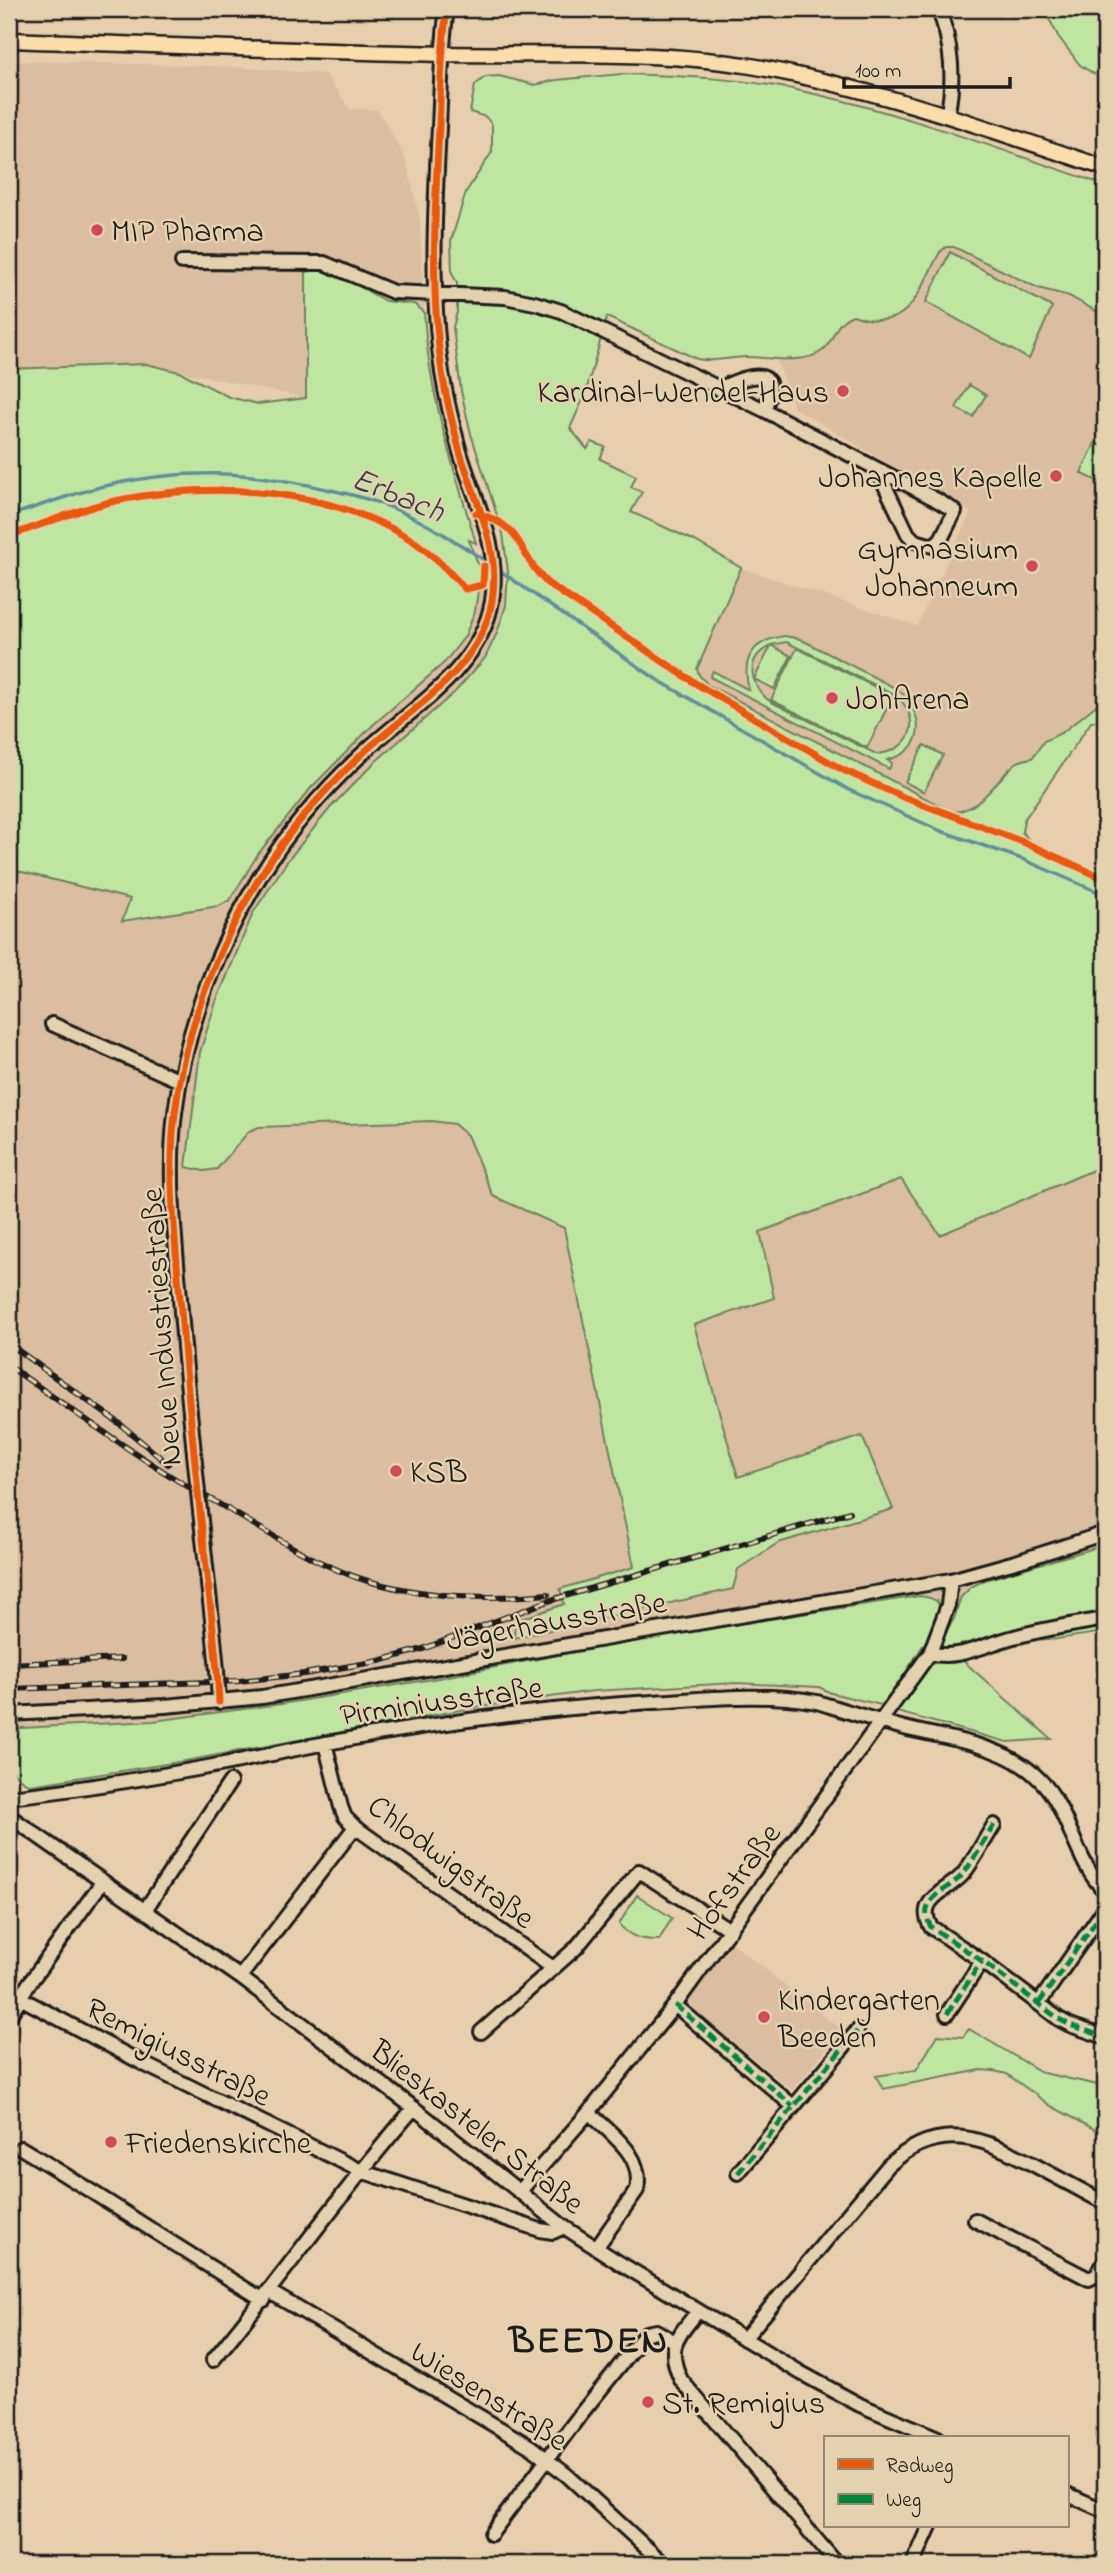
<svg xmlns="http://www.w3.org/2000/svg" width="1114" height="2573" viewBox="0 0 1114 2573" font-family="'Indie Flower',sans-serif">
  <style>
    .built { fill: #dbbda0 }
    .green { fill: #bfe6a1; stroke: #6e815e; stroke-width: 2; fill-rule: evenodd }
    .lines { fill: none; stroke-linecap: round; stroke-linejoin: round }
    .stream { stroke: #618f9b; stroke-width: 3.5 }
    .minor-casing { stroke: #1c1c1c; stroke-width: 18 }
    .major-casing { stroke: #1c1c1c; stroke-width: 19 }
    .minor { stroke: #e4d2af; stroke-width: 12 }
    .major { stroke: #fbddab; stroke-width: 14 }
    .rail-casing { stroke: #1c1c1c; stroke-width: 6 }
    .rail { stroke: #e4d2af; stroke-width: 3.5; stroke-dasharray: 10; stroke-linecap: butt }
    .quiet { stroke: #00873e; stroke-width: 5; stroke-dasharray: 10 5; stroke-linecap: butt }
    .cycleway-casing { stroke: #e4d2af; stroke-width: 11 }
    .cycleway { stroke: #e8590c; stroke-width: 7 }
    .poi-dot { fill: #d1495b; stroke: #e4d2af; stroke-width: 2.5 }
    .labels { text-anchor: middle; stroke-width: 5; stroke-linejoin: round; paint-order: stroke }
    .poi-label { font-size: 32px; fill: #1c1c1c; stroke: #e4d2af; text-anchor: start }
    .street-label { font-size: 32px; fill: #1c1c1c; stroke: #e4d2af }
    .water-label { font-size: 33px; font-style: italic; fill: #334246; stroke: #e4d2af }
    .district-label { font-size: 38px; font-weight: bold; letter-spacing: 2px; fill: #1c1c1c; stroke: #e4d2af }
  </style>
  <rect width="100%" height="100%" fill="#e7cead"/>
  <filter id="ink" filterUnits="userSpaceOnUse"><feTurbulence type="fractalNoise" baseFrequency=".0143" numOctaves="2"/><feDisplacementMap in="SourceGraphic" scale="14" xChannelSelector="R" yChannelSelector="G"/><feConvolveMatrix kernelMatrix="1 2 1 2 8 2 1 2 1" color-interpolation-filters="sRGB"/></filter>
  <g filter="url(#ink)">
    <path class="built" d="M9 61 218 66 325 74 350 109 378 110 406 159 420 221 424 312 414 304 385 301 329 268 306 398 146 364 9 369Z
      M946 247H954L1038 288 1069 296 1105 316V698L1063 732 1044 741 1032 758 1018 761 971 807 961 813 950 811 708 685 699 675 697 669 741 568 917 626 971 512 794 408 777 360 805 357 822 351 842 319 853 315 871 321 892 320 907 311 940 252Z
      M481 572 507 588 506 605 497 633 485 658 455 692 374 763 331 807 288 860 253 913 216 1002 200 1052 217 1169 249 1130 259 1127 432 1121 454 1124 467 1135 493 1196 564 1228 634 1567 561 1589 564 1604 515 1621 738 1569 778 1543 892 1509 861 1436 738 1477 693 1325 773 1298 759 1232 901 1179 940 1235 1105 1165V1545L985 1580 961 1597 954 1619 946 1631 933 1662 924 1675 909 1667 938 1622 919 1596 648 1638 433 1679 281 1704 153 1721 21 1728 9 1736V887L13 869 131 899 123 921 230 900 258 854 311 788 373 725 445 662 475 611Z
      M732 1943 842 2030 792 2090 686 2004Z"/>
    <path class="green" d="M1044 9H1105V81L1080 65 1058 36Z
      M622 74C683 76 742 78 801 91 905 113 1005 152 1105 185V316L1069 296 1038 288 954 247H946L940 252C917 293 910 335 853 315 832 323 836 340 822 351 804 365 766 357 746 357 729 357 714 363 697 359L607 317 585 395 570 428 587 449 592 442 605 447 600 459 636 476 631 487 642 492 631 512 695 541 741 568 697 669 699 675 708 685 950 811C978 816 997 778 1016 763 1021 760 1027 759 1032 758L1044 741 1063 732 1105 698V718L1091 722 1024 820 1022 832 1030 841 1105 875V1165L940 1235 901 1179 760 1232 774 1298 694 1325 738 1477 862 1436 893 1509 778 1543 738 1569 733 1589 514 1638 515 1621 564 1604 560 1589 634 1567 564 1228 493 1196 467 1135 454 1124 432 1121 259 1127 249 1131 217 1169 204 1171 186 1167 200 1052 216 1002 253 913 288 860 331 807 374 763 455 692 485 658 497 633 506 605 508 571 503 534 471 434 461 391 453 327 457 312V283L452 273 451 241 466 192 492 152V125L486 117 470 112 475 85 485 77 499 76 535 85 556 80Z
      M950 252 1052 307 1029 359 926 302Z
      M328 268 385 301 414 304 424 312C428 393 453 466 476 543L469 540 481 572 475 611 465 636 445 662 373 725 311 788 258 854 230 900 219 906 122 921 130 899 14 870 9 887V369L146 364 180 372 229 397 258 404 306 398V272Z
      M969 385 986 395 973 417 956 408Z
      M1095 443 1105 448V485L1081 473Z
      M785 636 800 639 897 689C915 703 928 732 907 751 901 756 894 758 887 760L892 763 889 769 710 677 713 671 749 690C741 659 752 640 785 636ZM786 642 894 694C923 717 914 751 876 754L771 702C750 687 743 658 771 646L754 679 774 689 791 656 771 645Z
      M797 648 893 696 867 748 771 700Z
      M924 745 943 755 924 792 905 782Z
      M1105 1545V1632L1050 1640 1028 1638 961 1659 1051 1739 1007 1742 897 1712 933 1662 946 1631 954 1619 961 1597 971 1587 985 1580Z
      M919 1596C939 1598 943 1603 938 1622L888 1700 881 1705 831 1693 819 1687 736 1683 594 1691 471 1708 185 1761 31 1785C5 1775 11 1760 9 1736L21 1728 153 1721 281 1704 433 1679 647 1638Z
      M637 1895 672 1918 659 1940C642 1940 630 1938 619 1924Z
      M969 2029 1043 2073 1098 2085 1105 2089V2135L1051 2106 1007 2074 994 2071 981 2070 883 2089 876 2076 916 2070 938 2035 963 2037Z"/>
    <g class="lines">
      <path class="stream" d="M9 516C39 506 69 495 100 487 179 468 247 470 326 489 350 494 375 500 397 510 429 524 460 544 489 563
        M496 568 656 679 849 790 941 831 1022 859 1105 895"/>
      <defs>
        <path id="minor" d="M938 9C952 41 955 81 947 116
          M182 262 324 263 393 292 505 297 535 303 561 311 764 410 935 499 955 511 941 539 933 546 915 541 908 534 877 469
          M719 389C745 376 785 362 764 410
          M52 1024 180 1081
          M930 1653C957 1661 989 1643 1014 1637 1044 1629 1075 1624 1105 1619
          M219 1702C217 1654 210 1605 205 1557 195 1467 186 1376 179 1286 174 1229 168 1170 175 1113 185 1029 217 948 261 875 288 832 322 792 359 757 407 710 480 672 492 601 501 546 475 502 460 452 453 426 446 398 442 372 430 291 435 208 439 127 441 88 441 48 447 9
          M9 1714 165 1706 262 1697 951 1580 1019 1561 1105 1533
          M325 1743 341 1807 345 1817 355 1827 553 1968
          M9 1797C75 1790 142 1779 208 1767 248 1760 287 1750 327 1743 435 1723 544 1708 653 1702 707 1699 763 1692 817 1702 846 1711 874 1720 904 1728 949 1739 1008 1745 1041 1781 1070 1810 1074 1861 1105 1891
          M9 1816 240 1977 414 2108 564 2227 618 2262 801 2373 860 2405 938 2438
          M994 1825C984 1841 975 1858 964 1873 951 1890 914 1898 931 1927L982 1961 1059 2019 1070 2025 1105 2037
          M145 1910 230 1782
          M240 1977 355 1827
          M9 1992 144 2064 361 2171 540 2230 553 2232 564 2227
          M1039 2003 1105 1908
          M675 2005 793 2106
          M947 2014 982 1961
          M9 2017 28 1985 103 1881
          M481 2032 576 1948 639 1871 730 1930
          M589 2112C611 2135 644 2154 637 2190L596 2248
          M21 2148C103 2197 182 2251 264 2300
          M738 2173 857 2031
          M520 2191 589 2112 675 2005 930 1653 948 1605 951 1580
          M975 2220 1089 2279 1097 2275 1105 2261
          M270 2292 531 2447 568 2476 664 2564
          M698 2311C678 2337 665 2346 681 2380L837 2564
          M744 2339 888 2166C939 2118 984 2138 1038 2167 1060 2179 1083 2191 1105 2203
          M213 2360C282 2278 343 2189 414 2108
          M1067 2494 1105 2511
          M491 2534 580 2415 646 2333 656 2331 675 2342
          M913 2564 930 2526"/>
        <path id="major" d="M9 40C154 45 299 51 444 54 546 56 650 49 751 66 872 87 989 129 1105 168"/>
      </defs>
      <use href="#minor" class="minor-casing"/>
      <use href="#major" class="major-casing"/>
      <use href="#minor" class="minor"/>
      <use href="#major" class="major"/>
      <defs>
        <path id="rail" d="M9 1344 120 1424 168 1464
          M9 1366C63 1404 116 1442 172 1477 193 1490 215 1501 236 1514 279 1539 320 1567 368 1581 427 1598 487 1600 548 1594
          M9 1664 122 1659
          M9 1689 239 1681 304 1674 379 1661 423 1649 548 1601 850 1512"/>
      </defs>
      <use href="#rail" class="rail-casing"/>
      <use href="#rail" class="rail"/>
      <path class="quiet" d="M994 1825C984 1841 975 1858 964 1873 951 1890 914 1898 931 1927L982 1961 1059 2019 1070 2025 1105 2037
        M1039 2003 1105 1908
        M675 2005 793 2106
        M947 2014 982 1961
        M738 2173 857 2031"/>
      <defs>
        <path id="cycleway" d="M476 513C527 527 515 552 547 583L695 683 841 769 903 797 1023 842 1105 879
          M9 536C47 523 86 506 125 499 218 481 329 489 410 539 431 552 449 571 465 589L483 585 484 566
          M219 1702C217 1654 210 1605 205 1557 195 1467 186 1376 179 1286 174 1229 168 1170 175 1113 185 1029 217 948 261 875 288 832 322 792 359 757 407 710 480 672 492 601 501 546 475 502 460 452 453 426 446 398 442 372 430 291 435 208 439 127 441 88 441 48 447 9"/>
      </defs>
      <use href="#cycleway" class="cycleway-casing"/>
      <use href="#cycleway" class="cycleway"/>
    </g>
  </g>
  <g class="poi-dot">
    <circle cx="97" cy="230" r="7"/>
    <circle cx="843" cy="391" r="7"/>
    <circle cx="1056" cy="476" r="7"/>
    <circle cx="1032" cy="566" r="7"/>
    <circle cx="832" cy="698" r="7"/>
    <circle cx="396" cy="1471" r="7"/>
    <circle cx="764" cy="2017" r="7"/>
    <circle cx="111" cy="2142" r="7"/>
    <circle cx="648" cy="2402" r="7"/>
  </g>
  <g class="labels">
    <g class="poi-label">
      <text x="111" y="241">MIP Pharma</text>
      <text x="829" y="402" text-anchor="end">Kardinal-Wendel-Haus</text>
      <text x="1042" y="487" text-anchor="end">Johannes Kapelle</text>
      <text x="1018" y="559" text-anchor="end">Gymnasium<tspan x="1018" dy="37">Johanneum</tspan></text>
      <text x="846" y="709">JohArena</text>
      <text x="410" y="1482">KSB</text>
      <text x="778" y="2010">Kindergarten<tspan x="778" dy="37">Beeden</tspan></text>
      <text x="125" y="2153">Friedenskirche</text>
      <text x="662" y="2413">St. Remigius</text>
    </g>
    <g class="street-label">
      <text transform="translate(160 1327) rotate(-94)" y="11">Neue Industriestraße</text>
      <text transform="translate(556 1620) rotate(-10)" y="11">Jägerhausstraße</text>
      <text transform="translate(441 1700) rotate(-8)" y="11">Pirminiusstraße</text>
      <text transform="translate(452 1861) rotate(37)" y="11">Chlodwigstraße</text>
      <text transform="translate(733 1881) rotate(-54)" y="11">Hofstraße</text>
      <text transform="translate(179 2051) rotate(27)" y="11">Remigiusstraße</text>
      <text transform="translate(478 2126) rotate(38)" y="11">Blieskasteler Straße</text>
      <text transform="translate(490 2395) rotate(32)" y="11">Wiesenstraße</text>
    </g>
    <g class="water-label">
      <text transform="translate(399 493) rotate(22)" y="12">Erbach</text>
    </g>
    <g class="district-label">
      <text x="589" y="2352">BEEDEN</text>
    </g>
  </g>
  <rect width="1114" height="2573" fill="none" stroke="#e4d2af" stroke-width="35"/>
  <rect x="18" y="18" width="1079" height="2538" fill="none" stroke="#1c1c1c" stroke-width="2.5" filter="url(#ink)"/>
  <rect x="824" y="2436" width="245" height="91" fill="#e4d2af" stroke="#948974" stroke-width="2"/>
  <rect x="838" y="2459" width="35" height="10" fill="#e8590c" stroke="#948974" stroke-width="2"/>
  <text x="886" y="2472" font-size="21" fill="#1c1c1c">Radweg</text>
  <rect x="838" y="2494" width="35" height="10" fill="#00873e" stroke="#948974" stroke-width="2"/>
  <text x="886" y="2506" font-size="21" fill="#1c1c1c">Weg</text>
  <path d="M844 77v10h166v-10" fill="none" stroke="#1c1c1c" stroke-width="3.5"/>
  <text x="855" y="77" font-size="21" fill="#1c1c1c" stroke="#e4d2af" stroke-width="5" paint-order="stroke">100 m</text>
</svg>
